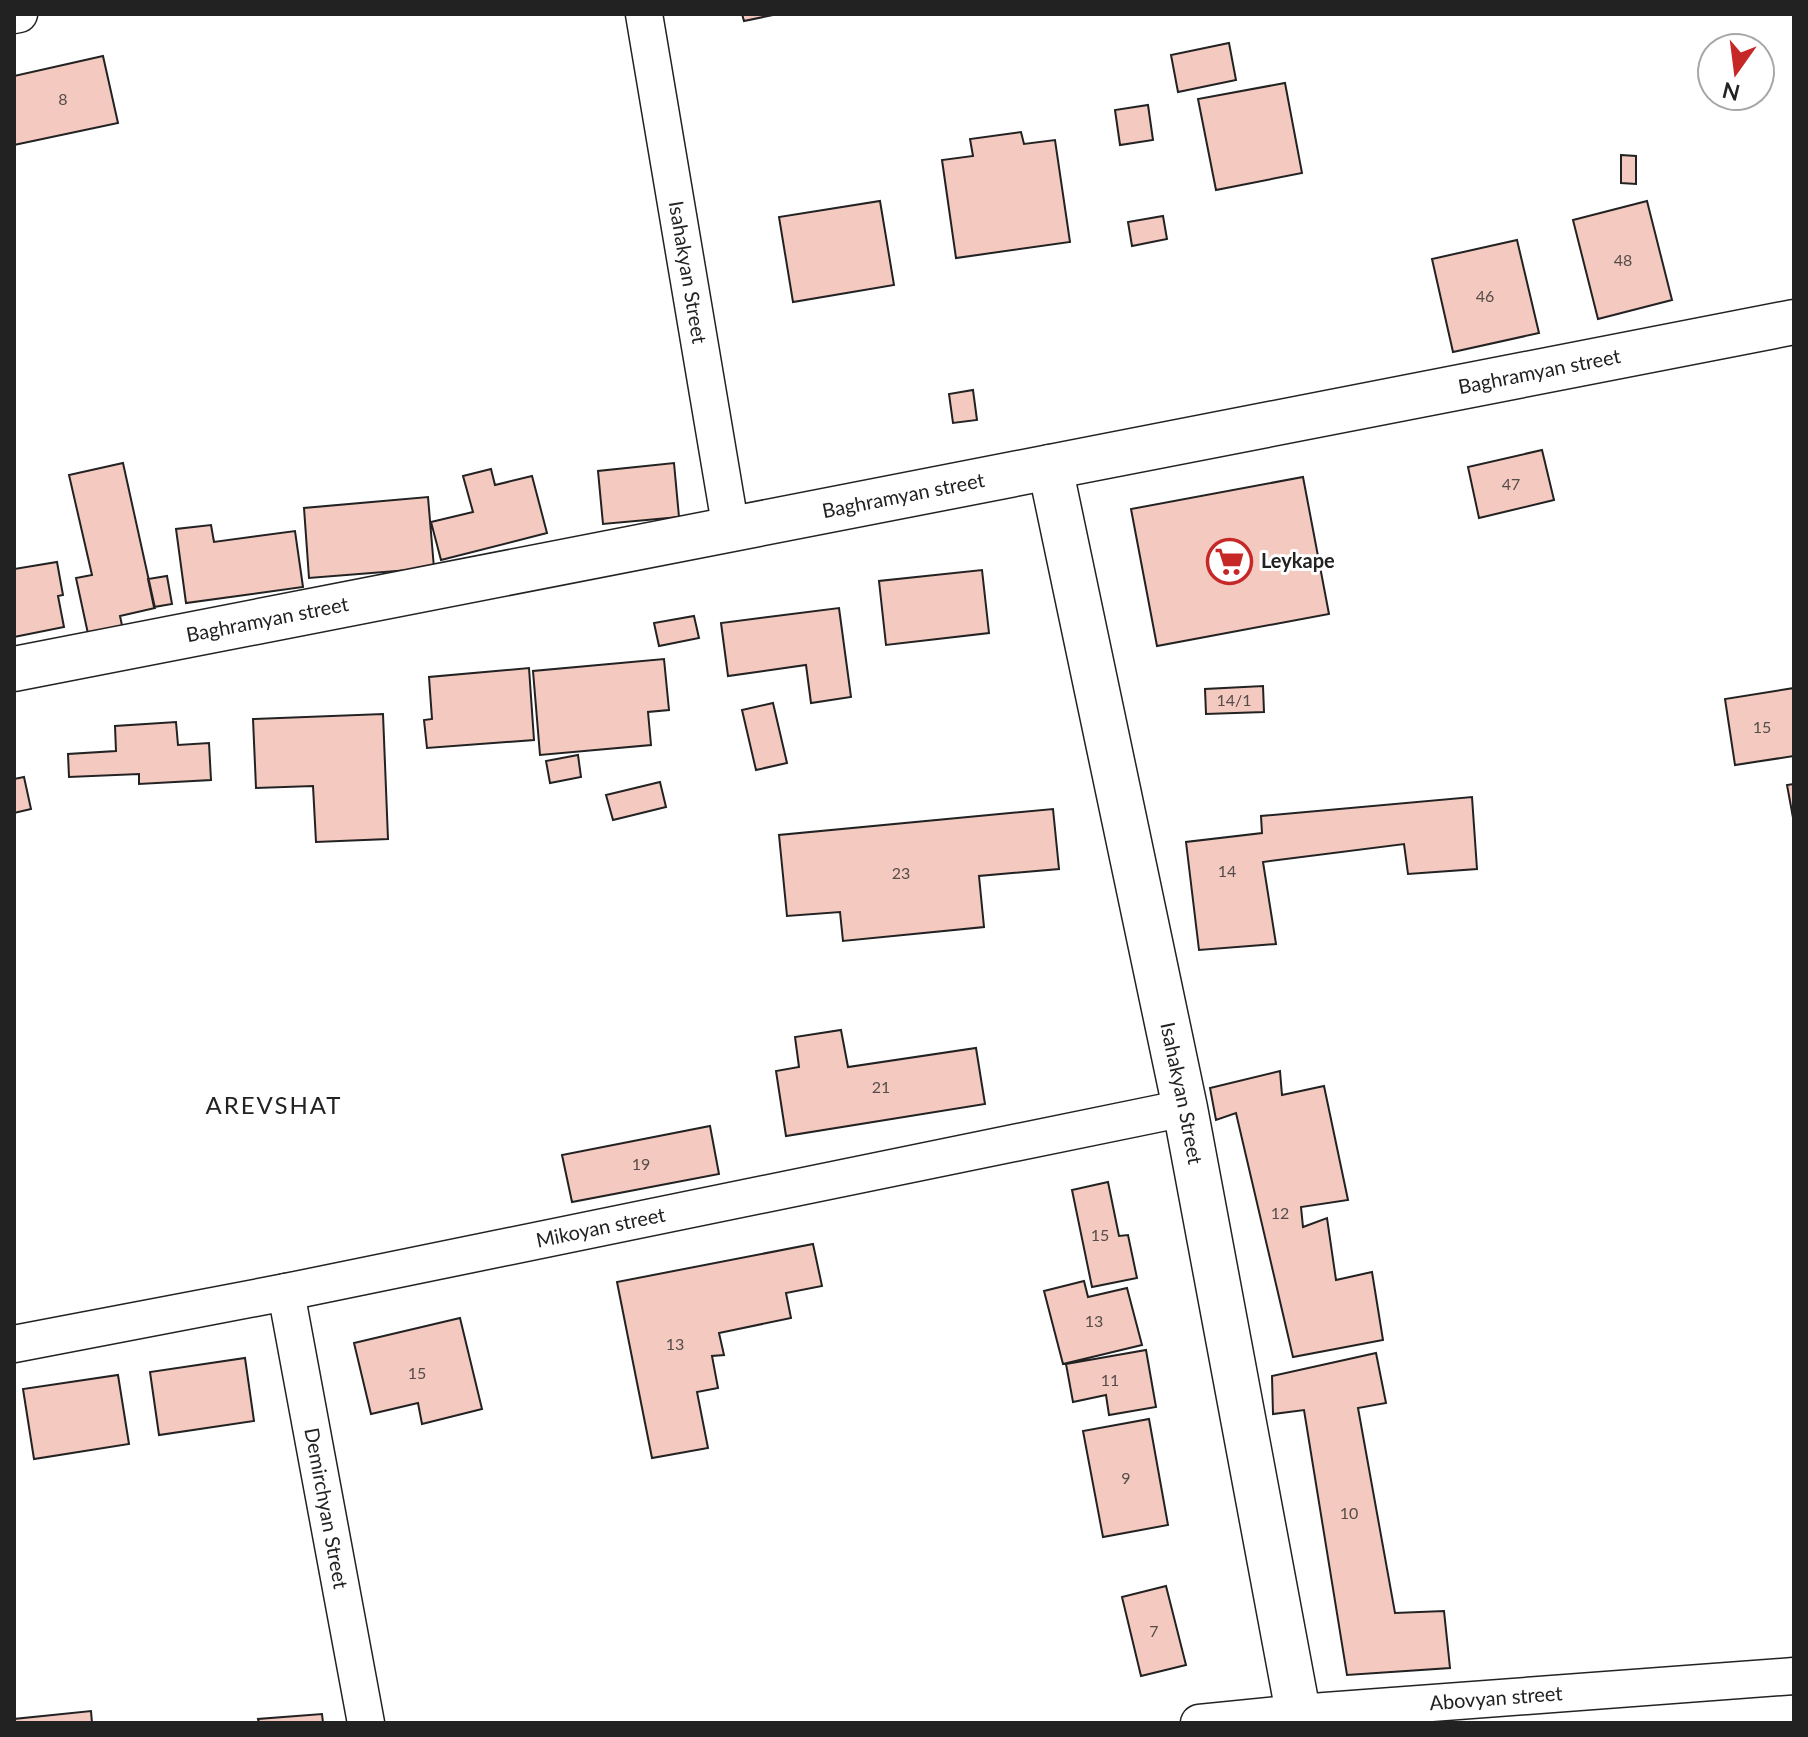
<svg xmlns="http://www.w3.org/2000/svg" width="1808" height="1737" viewBox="0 0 1808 1737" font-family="Lato,sans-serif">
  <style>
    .building { fill: #f3c9c0; stroke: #222; stroke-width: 2 }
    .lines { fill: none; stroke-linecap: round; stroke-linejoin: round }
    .street-casing { stroke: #222; stroke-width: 39 }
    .secondary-casing { stroke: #222; stroke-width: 47 }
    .street { stroke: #fff; stroke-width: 36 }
    .secondary { stroke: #fff; stroke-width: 44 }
    .labels { text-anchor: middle; stroke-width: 6; stroke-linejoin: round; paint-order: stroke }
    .number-label { font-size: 16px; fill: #564c4a }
    .street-label { font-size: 20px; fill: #222; stroke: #fff }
    .poi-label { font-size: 20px; font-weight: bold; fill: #222; stroke: #fff; text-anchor: start }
    .quarter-label { font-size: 24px; letter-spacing: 2px; fill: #222; stroke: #fff }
  </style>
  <rect width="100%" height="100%" fill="#fff"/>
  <path class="building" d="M742 14H778L744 21Z
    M1229 43 1236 80 1178 92 1171 55Z
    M103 56 118 123 14 145V76Z
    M1285 83 1302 173 1216 190 1198 99Z
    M1148 105 1153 140 1120 145 1115 110Z
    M1021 132 1024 144 1055 140 1070 242 956 258 942 160 973 156 970 139Z
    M1621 155 1636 156V184L1621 183Z
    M880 201 894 285 793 302 779 217Z
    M1647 201 1672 300 1598 319 1573 220Z
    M1163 216 1167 239 1132 246 1128 222Z
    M1517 240 1539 333 1453 352 1432 259Z
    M973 390 977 420 953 423 949 394Z
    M1542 450 1554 500 1479 518 1468 467Z
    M123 463 155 608 120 616 124 635 90 643 76 578 92 575 69 475Z
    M674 463 679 517 603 524 598 471Z
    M491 469 495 485 532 476 547 533 441 560 431 522 473 512 463 476Z
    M1303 477 1329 614 1157 646 1131 509Z
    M428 497 434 568 309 578 304 508Z
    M211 525 214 542 295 531 303 587 186 603 176 529Z
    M57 562 63 595 58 596 64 627 14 637V569Z
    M982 570 989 633 886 645 879 581Z
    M167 576 172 604 154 607 148 579Z
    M839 608 851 697 811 703 806 665 728 676 721 623Z
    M694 616 699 638 659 646 654 623Z
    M664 659 669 710 648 712 651 745 540 755 533 671Z
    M529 668 534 740 427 748 424 720 432 719 429 677Z
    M1263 686 1264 712 1206 714 1205 689Z
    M1794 688V756L1735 765 1725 699Z
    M773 703 787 763 756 770 742 710Z
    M383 714 388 839 316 842 313 786 256 788 253 719Z
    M176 722 178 745 209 743 211 780 139 784V774L69 777 68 754 116 751 115 726Z
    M578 755 581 777 550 783 546 761Z
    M24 777 31 809 14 813V779Z
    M660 782 666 807 613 820 606 795Z
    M1794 784V823L1787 785Z
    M1472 797 1477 869 1408 874 1404 844 1263 862 1276 944 1199 950 1186 842 1262 833 1261 816Z
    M1053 809 1059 869 979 876 984 927 843 941 840 912 787 916 779 835Z
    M841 1030 848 1067 976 1048 985 1104 786 1136 776 1071 799 1067 795 1037Z
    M1280 1071 1282 1095 1324 1086 1348 1200 1301 1207 1303 1227 1327 1218 1336 1280 1372 1272 1383 1340 1293 1357 1236 1113 1216 1120 1210 1088Z
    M710 1126 719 1174 572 1202 562 1155Z
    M1108 1182 1119 1236 1128 1235 1137 1278 1092 1287 1072 1190Z
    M813 1244 822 1286 786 1293 791 1318 719 1333 724 1355 712 1356 718 1388 697 1392 708 1448 652 1458 617 1282Z
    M1084 1281 1088 1297 1127 1288 1142 1345 1063 1364 1044 1291Z
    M460 1318 482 1409 422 1424 418 1403 371 1414 354 1343Z
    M1146 1350 1156 1407 1109 1415 1106 1395 1073 1402 1066 1364Z
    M1376 1353 1386 1403 1358 1408 1395 1613 1444 1611 1450 1668 1347 1675 1304 1410 1273 1414 1272 1376Z
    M245 1358 254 1421 159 1435 150 1372Z
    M118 1375 129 1444 34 1459 23 1389Z
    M1149 1419 1168 1525 1103 1537 1083 1431Z
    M1166 1586 1186 1665 1141 1676 1122 1597Z
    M91 1711 92 1723H14V1719Z
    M322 1714 323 1723H259L258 1719Z"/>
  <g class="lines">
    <defs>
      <g id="street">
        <path id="s1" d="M644 14 731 530"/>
        <path d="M14 15 19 14"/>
        <path id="s2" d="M286 1292 366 1723"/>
        <path id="s3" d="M14 1344 286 1292 1185 1108"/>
        <path id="s4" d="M1199 1723 1298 1713 1794 1676"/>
      </g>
      <g id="secondary">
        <path id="s5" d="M1050 467 1185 1108 1300 1723"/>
        <path id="s6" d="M14 669 1794 322"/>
      </g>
    </defs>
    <use href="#street" class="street-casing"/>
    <use href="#secondary" class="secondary-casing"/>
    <use href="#street" class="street"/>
    <use href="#secondary" class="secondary"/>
  </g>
  <defs>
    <symbol id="supermarket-ring" viewBox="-11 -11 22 22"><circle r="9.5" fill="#fff" stroke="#c62828" stroke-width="1.5"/><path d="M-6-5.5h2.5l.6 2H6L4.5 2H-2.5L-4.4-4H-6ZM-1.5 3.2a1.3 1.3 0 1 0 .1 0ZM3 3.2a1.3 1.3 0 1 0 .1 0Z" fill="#c62828"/></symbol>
  </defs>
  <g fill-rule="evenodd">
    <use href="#supermarket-ring" x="1204" y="536" width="51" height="51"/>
  </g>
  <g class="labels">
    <g class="number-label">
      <text x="63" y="105">8</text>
      <text x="1623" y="266">48</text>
      <text x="1485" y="302">46</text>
      <text x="1511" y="490">47</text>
      <text x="1234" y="706">14/1</text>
      <text x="1762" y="733">15</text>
      <text x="1227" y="877">14</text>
      <text x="901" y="879">23</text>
      <text x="881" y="1093">21</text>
      <text x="641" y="1170">19</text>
      <text x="1280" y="1219">12</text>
      <text x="1100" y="1241">15</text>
      <text x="1094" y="1327">13</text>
      <text x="675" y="1350">13</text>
      <text x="417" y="1379">15</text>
      <text x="1110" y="1386">11</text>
      <text x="1126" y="1484">9</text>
      <text x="1349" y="1519">10</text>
      <text x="1154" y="1637">7</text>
    </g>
    <g class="street-label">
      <text dy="7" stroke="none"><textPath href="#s1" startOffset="262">Isahakyan Street</textPath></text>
      <text dy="7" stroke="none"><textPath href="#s6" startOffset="1554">Baghramyan street</textPath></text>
      <text dy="7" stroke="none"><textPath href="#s6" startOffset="906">Baghramyan street</textPath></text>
      <text dy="7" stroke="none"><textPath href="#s6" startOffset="258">Baghramyan street</textPath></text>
      <text dy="7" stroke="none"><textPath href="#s5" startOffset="640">Isahakyan Street</textPath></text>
      <text dy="7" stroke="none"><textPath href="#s3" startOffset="598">Mikoyan street</textPath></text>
      <text dy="7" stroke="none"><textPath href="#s2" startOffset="220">Demirchyan Street</textPath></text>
      <text dy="7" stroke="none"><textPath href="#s4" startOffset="298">Abovyan street</textPath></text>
    </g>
    <g class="poi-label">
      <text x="1261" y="568">Leykape</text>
    </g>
    <g class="quarter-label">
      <text x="274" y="1114">AREVSHAT</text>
    </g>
  </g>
  <rect width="1808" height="1737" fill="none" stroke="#222222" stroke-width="32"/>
  <g transform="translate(1736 72) rotate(194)"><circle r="38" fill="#ffffff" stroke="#a7a7a7" stroke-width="2"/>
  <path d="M0-6L14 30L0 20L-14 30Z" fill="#c62828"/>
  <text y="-12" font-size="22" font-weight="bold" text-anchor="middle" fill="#222222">N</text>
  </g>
</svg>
